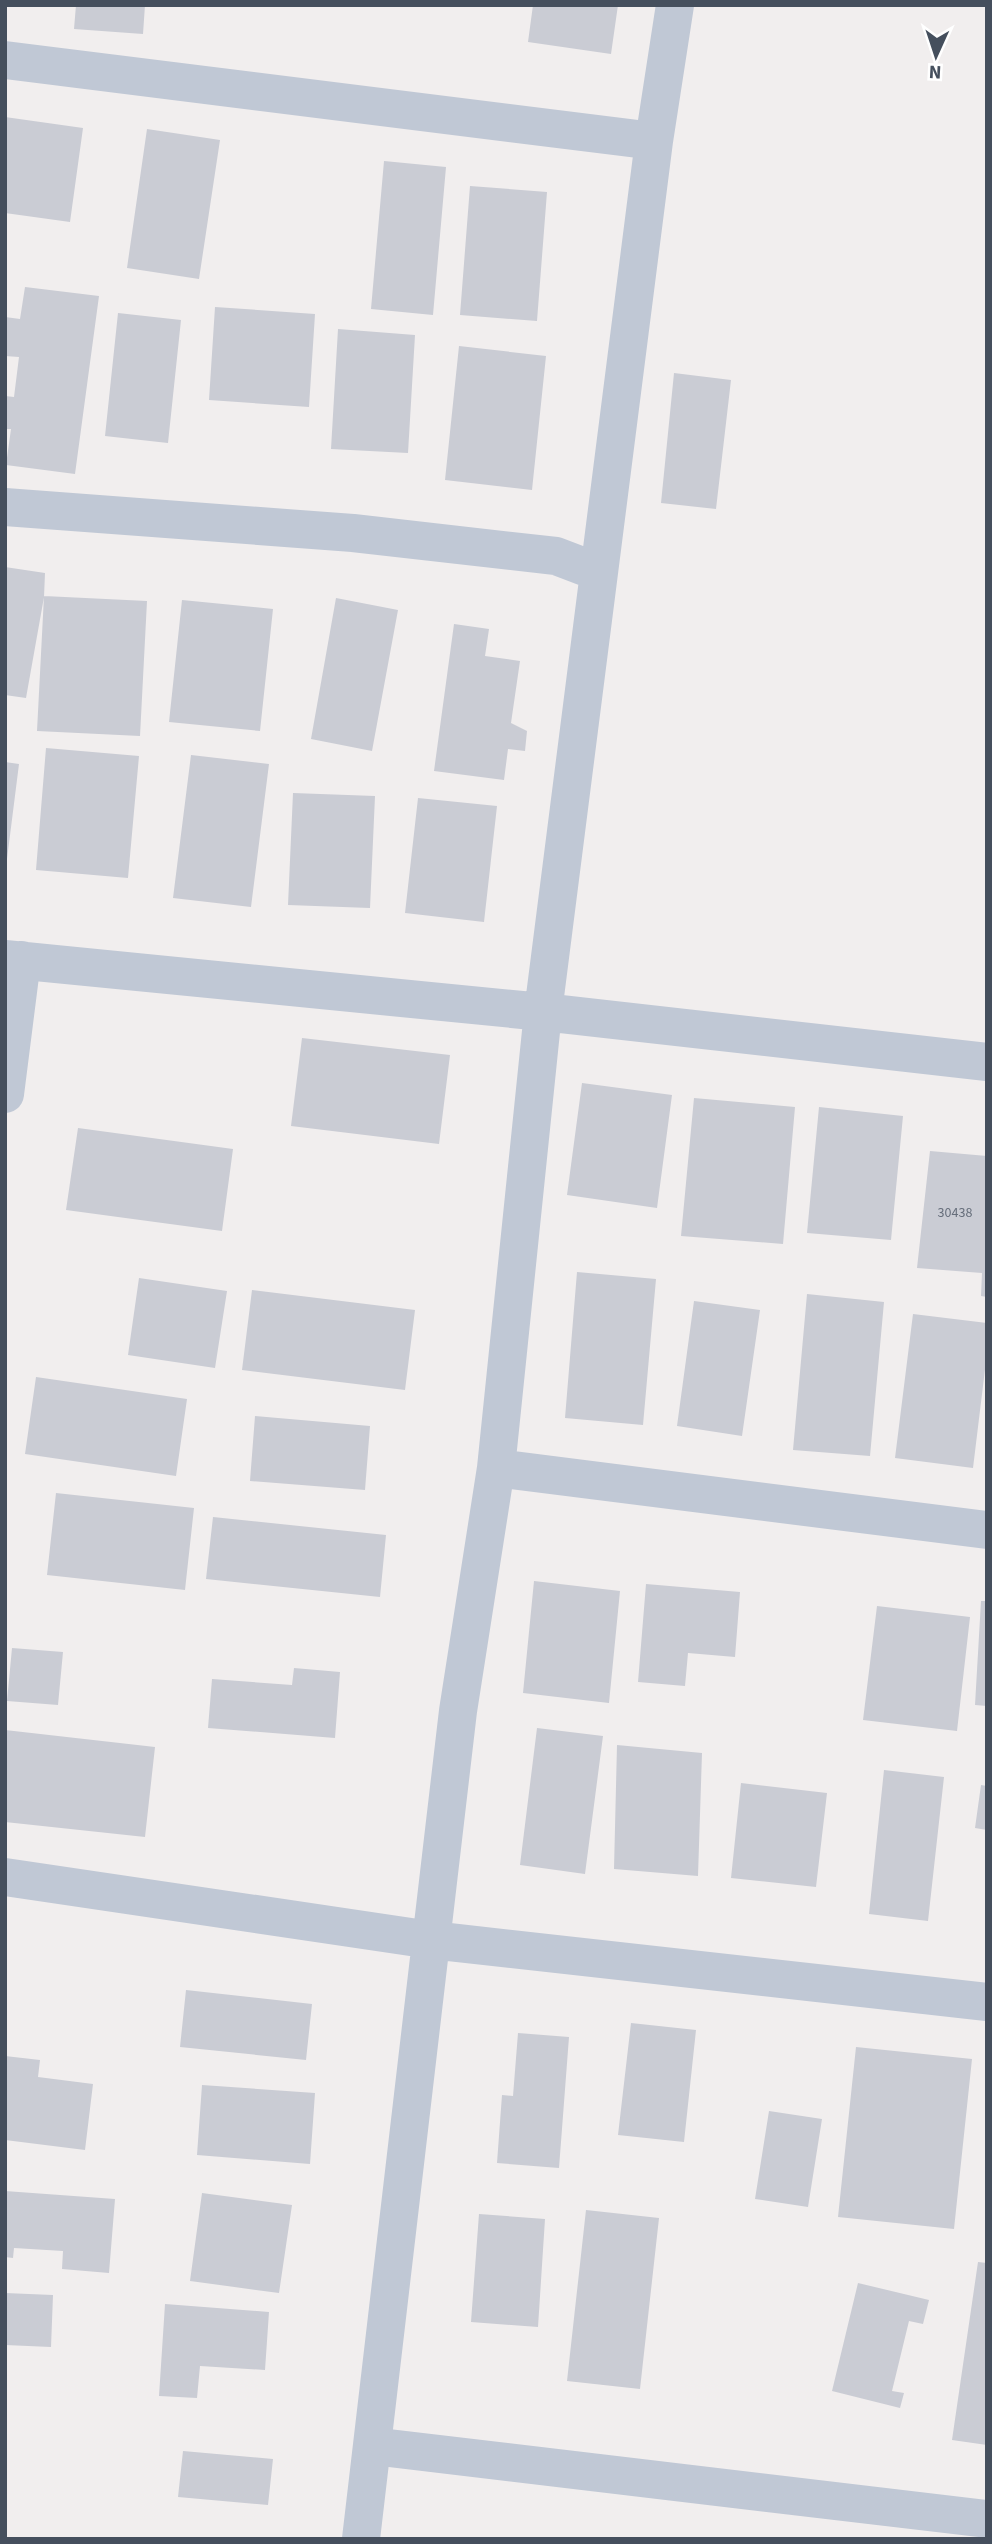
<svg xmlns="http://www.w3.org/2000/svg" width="992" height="2544" viewBox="0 0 992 2544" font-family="'Source Sans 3',sans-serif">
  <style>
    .building { fill: #caccd4 }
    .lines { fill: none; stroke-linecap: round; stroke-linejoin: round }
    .street { stroke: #c0c8d5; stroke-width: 38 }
    .labels { text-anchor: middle; stroke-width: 6; stroke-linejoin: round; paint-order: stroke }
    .number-label { font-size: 14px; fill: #666e7b }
  </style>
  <rect width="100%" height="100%" fill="#f1eeee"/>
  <path class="building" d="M76 5H145L143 34 74 29Z
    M533 5H618L611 54 528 42Z
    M5 117 83 128 70 222 5 213Z
    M147 129 220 140 199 279 127 268Z
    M384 161 446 167 433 315 371 309Z
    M470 186 547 192 537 321 460 315Z
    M25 287 99 296 75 474 6 465 11 429H5V396L14 397 19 357 5 356V317L20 319Z
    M215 307 315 314 309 407 209 400Z
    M118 313 181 320 168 443 105 436Z
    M338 329 415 335 408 453 331 449Z
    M459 346 546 356 532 490 445 480Z
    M674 373 731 380 716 509 661 503Z
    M5 567 45 573 44 597 26 698 5 695Z
    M44 596 147 601 140 736 37 731Z
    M336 598 398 610 372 751 311 739Z
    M182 600 273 609 260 731 169 722Z
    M454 624 489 629 485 656 520 661 511 723 527 731 525 751 508 749 504 780 434 771Z
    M46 748 139 756 128 878 36 870Z
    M191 755 269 764 251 907 173 898Z
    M5 762 19 764 7 859H5Z
    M293 793 375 796 370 908 288 905Z
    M418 798 497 806 484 922 405 913Z
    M302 1038 450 1055 439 1144 291 1126Z
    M582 1083 672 1095 657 1208 567 1195Z
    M694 1098 795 1107 783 1244 681 1236Z
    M819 1107 903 1116 891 1240 807 1233Z
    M78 1128 233 1149 222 1231 66 1210Z
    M930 1151 987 1156V1297L981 1296 982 1273 917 1268Z
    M577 1272 656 1279 643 1425 565 1418Z
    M139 1278 227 1291 215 1368 128 1355Z
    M252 1290 415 1310 405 1390 242 1370Z
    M807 1294 884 1302 870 1456 793 1450Z
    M694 1301 760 1310 742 1436 677 1426Z
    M913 1314 987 1323V1353L973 1468 895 1458Z
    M36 1377 187 1399 176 1476 25 1454Z
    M255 1416 370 1426 365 1490 250 1481Z
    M56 1493 194 1508 185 1590 47 1575Z
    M213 1517 386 1535 380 1597 206 1579Z
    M534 1581 620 1591 609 1703 523 1693Z
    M646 1584 740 1592 735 1657 688 1653 685 1686 638 1682Z
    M981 1601H987V1706L975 1705Z
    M877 1606 970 1617 957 1731 863 1720Z
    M12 1648 63 1652 58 1705 7 1701Z
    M294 1668 340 1672 335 1738 208 1728 212 1679 292 1685Z
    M537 1728 603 1736 585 1874 520 1865Z
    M5 1730 155 1747 145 1837 5 1822Z
    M617 1745 702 1753 698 1876 614 1869Z
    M884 1770 944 1777 928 1921 869 1914Z
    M741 1783 827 1793 816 1887 731 1878Z
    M981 1785 987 1786V1830L975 1828Z
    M186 1990 312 2004 306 2060 180 2047Z
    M631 2023 696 2030 684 2142 618 2135Z
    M518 2033 569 2037 559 2168 497 2163 502 2095 513 2096Z
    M856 2047 972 2059 954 2229 838 2217Z
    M5 2056 40 2060 38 2077 93 2084 85 2150 5 2140Z
    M202 2085 315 2093 310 2164 197 2155Z
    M769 2111 822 2119 808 2207 755 2199Z
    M5 2191 115 2199 109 2273 62 2269 63 2251 14 2248 13 2258 5 2257Z
    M202 2193 292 2205 279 2293 190 2281Z
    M586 2210 659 2218 640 2389 567 2381Z
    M479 2214 545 2219 538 2327 471 2322Z
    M978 2262 987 2263V2445L952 2440Z
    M858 2283 929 2300 923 2324 909 2321 892 2391 904 2393 900 2408 832 2391Z
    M5 2293 53 2295 51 2347 5 2345Z
    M165 2304 269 2312 265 2370 200 2366 197 2398 159 2396Z
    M183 2451 273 2459 268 2505 178 2497Z"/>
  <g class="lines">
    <path class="street" d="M5 60 654 141
      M5 507 353 533 556 556 598 572
      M5 959 543 1012 987 1062
      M5 1094 22 960
      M496 1468 987 1530
      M5 1877 431 1940 987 2002
      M372 2446 987 2519
      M361 2539 458 1711 496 1468 543 1012 654 141 675 5"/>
  </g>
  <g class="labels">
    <g class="number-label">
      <text x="955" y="1217">30438</text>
    </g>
  </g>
  <rect width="992" height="2544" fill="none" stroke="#454f5d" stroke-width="14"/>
  <g transform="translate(936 56) rotate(183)" stroke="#ffffff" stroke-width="5" paint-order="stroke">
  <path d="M0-5L12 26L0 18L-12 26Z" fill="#454f5d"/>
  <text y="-10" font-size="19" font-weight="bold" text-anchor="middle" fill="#454f5d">N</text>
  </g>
</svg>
